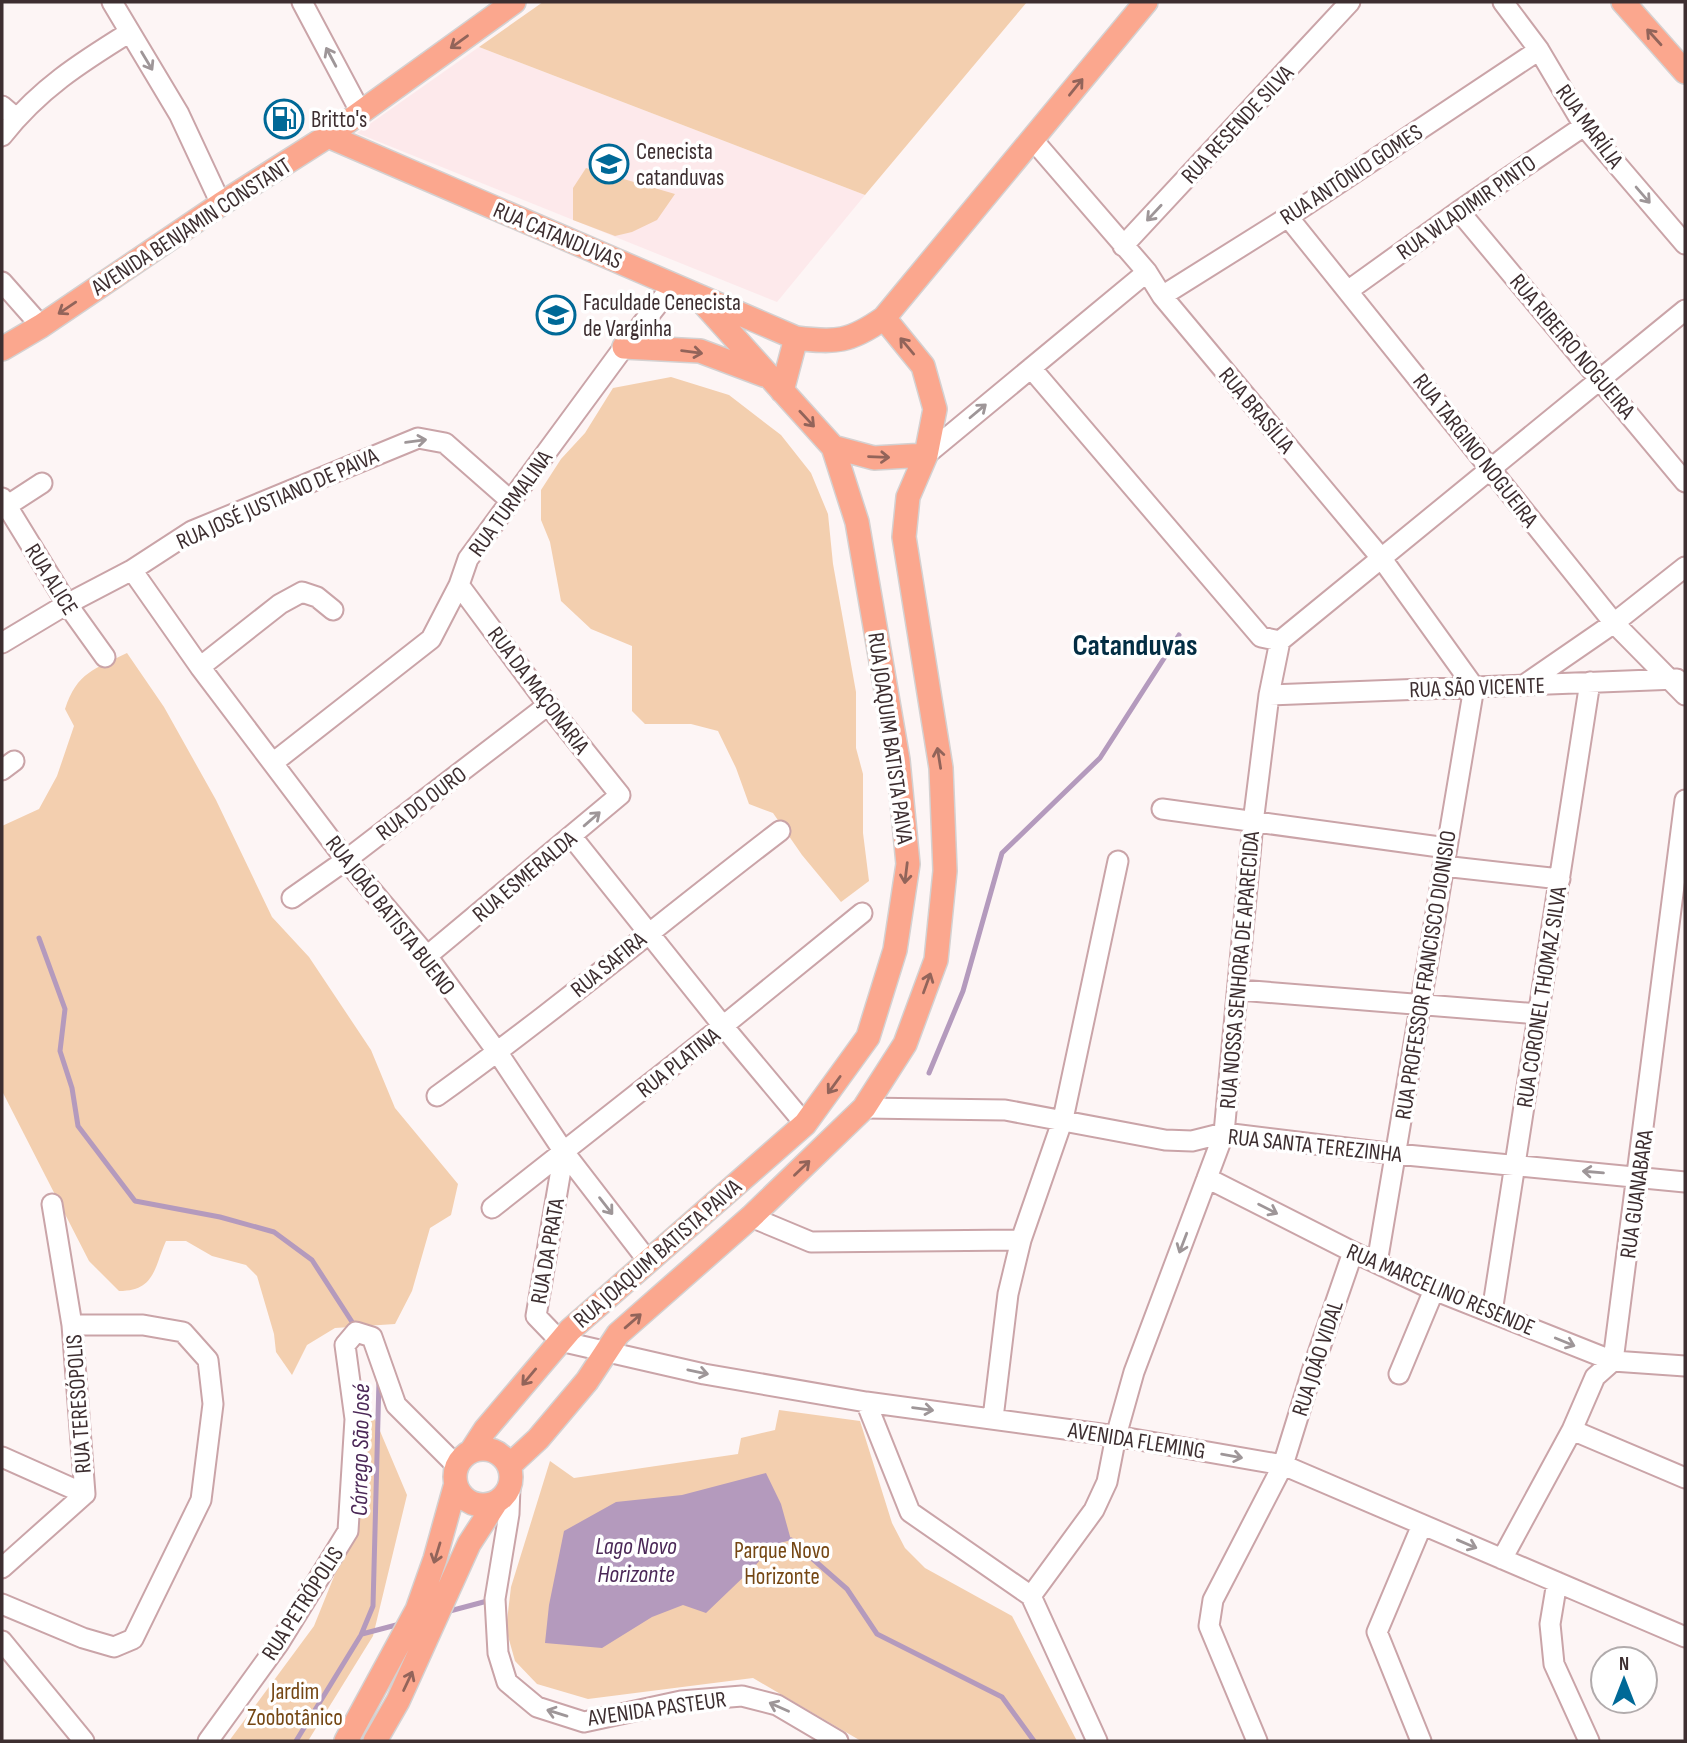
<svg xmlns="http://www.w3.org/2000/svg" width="1687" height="1743" viewBox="0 0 1687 1743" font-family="'Sofia Sans Condensed',sans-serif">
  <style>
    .built { fill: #fde9eb }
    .green { fill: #f3cfaf }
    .water { fill: #b49abd }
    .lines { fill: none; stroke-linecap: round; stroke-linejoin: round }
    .stream { stroke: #b49abd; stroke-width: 5 }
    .minor-casing { stroke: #caa4a8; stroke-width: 23 }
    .major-casing { stroke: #d4d1d1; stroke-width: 26 }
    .minor { stroke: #fff; stroke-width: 19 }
    .major { stroke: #fba78e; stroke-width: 23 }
    .oneway { stroke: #92645a }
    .oneway2 { stroke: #9e9698 }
    .labels { text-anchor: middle; stroke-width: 7; stroke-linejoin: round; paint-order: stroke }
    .poi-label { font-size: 23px; fill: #3d2e30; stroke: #fff; text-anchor: start }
    .street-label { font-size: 23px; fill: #3d2e30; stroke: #fff }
    .park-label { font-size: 23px; fill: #754714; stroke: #fff }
    .water-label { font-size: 24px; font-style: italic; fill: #4b2857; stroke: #fff }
    .district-label { font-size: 30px; font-weight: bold; fill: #022d43; stroke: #fff }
  </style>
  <rect width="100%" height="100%" fill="#fdf5f5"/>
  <path class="built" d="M479 47 865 195 777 302 357 133Z"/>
  <path class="green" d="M543 2H1027L865 195 479 47Z
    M586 168 675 194 657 220 632 232 615 236 573 220V188Z
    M671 377 729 395 781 435 811 473 828 514 833 564 856 692V748L863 774V833L869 881 841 902 802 855 773 813 749 804 736 768 718 731 691 724H645L632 711V646L591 629 561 601 550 542 541 520V490L561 459 585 433 613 388Z
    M127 653 164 707 216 800 272 917 309 957 371 1050 395 1108 458 1184 451 1215 430 1228 412 1291 395 1324 335 1328 307 1345 292 1375 276 1352 274 1334 257 1276 246 1265 212 1256 186 1241H166C154 1268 155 1291 119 1291L89 1261 2 1091V826L39 809 57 776 74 726 65 709C77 672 95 669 127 653Z
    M361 1386 407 1495 373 1636 308 1741H229L314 1626 356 1522Z
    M779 1410 860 1421 892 1523 905 1548 925 1568 1012 1616 1077 1741H861L753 1678 588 1699 537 1684 515 1661 506 1629 511 1587 550 1461 574 1478 738 1454 741 1438 775 1430Z"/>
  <path class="water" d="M766 1473 781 1504 791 1540 773 1545 754 1567 706 1613 683 1605 652 1617 602 1648 545 1643 549 1605 564 1531 616 1502 682 1495Z"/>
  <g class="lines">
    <path class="stream" d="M39 938 65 1009 60 1051 72 1088 78 1126 135 1201 220 1217 274 1232 312 1260 356 1328
      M929 1073 963 991 1002 853 1100 758 1179 635
      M791 1540 847 1589 877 1634 1002 1697 1034 1741
      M446 1612 491 1600
      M362 1634 400 1624
      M296 1741 361 1635 373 1606 379 1380"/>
    <defs>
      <path id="minor" d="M112 2 179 114 221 204
        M302 2 361 113
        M1503 2 1539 50 1584 126 1685 244
        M2 106 16 118
        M2 136C39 89 80 63 130 32
        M1033 140 1147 272 1162 296 1382 559 1474 687 1377 1263
        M1459 211 1685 482
        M1288 217 1614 623 1685 695
        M1123 246 1350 2
        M2 282 41 326
        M1349 290 1459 211 1584 126
        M1162 296 1288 217 1539 50
        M1031 368 1261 637 1280 641
        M926 455 1147 272
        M2 498 67 604 105 657
        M2 509 42 483
        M132 570 200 667 346 860 427 956 498 1053 564 1152 648 1261
        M2 643 67 604 132 570 192 531 418 438 445 443 511 501
        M200 667 280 604 302 592 317 597 333 610
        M1524 685 1614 623 1685 567
        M1269 695 1677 679
        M274 762 431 639 459 585 468 559 624 347 673 285
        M2 770 14 761
        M1162 809 1447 848
        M572 837 723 1026 805 1124
        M1443 866 1560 879
        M292 898 346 860 548 705
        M427 956 620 795 548 705 459 585
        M1239 990 1538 1014
        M437 1096C554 1012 665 919 780 831
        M864 1108 1005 1110 1165 1140 1192 1141 1224 1133 1396 1154 1685 1182
        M564 1152 536 1316 560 1341 704 1374 866 1402 1116 1436 1283 1465 1685 1637
        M1207 1178 1353 1252 1434 1290 1613 1361 1685 1366
        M492 1208 723 1026 862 913
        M751 1217 811 1242 1021 1240
        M1492 1312 1590 682
        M1399 1374 1434 1290
        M866 1402 910 1512 1031 1596
        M993 1418 1008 1294 1021 1240 1063 1119 1118 861
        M1572 1430 1685 1478
        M2 1457 85 1494
        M510 1487 509 1514 495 1599 498 1653 507 1682 537 1707 584 1722 681 1701 742 1696 777 1705 838 1741
        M1502 1559 1572 1430 1595 1377 1613 1361 1685 800
        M2 1568 85 1494 72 1325 52 1204
        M1557 1582 1550 1624 1554 1664 1589 1741
        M2 1604 83 1638 114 1647 133 1639 201 1500 213 1404 208 1360 183 1332 143 1325H72
        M2 1641 84 1741
        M208 1741 279 1643 348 1531 355 1419 345 1345 356 1332 372 1337 396 1405 456 1465
        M1097 1741 1031 1596 1094 1510 1107 1482 1116 1436 1134 1372 1224 1133 1253 823 1269 695 1280 641 1685 310
        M1257 1741 1209 1626 1213 1600 1283 1465 1314 1365 1353 1252
        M1421 1741 1377 1632 1422 1525"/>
      <path id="major" d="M1623 2 1685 72
        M328 136 796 338C836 343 850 342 884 318L1146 2
        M624 347 700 351 764 375
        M2 349 41 326 221 204 328 136 514 2
        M782 391 796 338
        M833 447 874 458 926 455
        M455 1477a28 28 0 1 1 56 0a28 28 0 1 1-56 0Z
        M472 1450 485 1430 570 1330 805 1124 868 1037 895 950 908 864 898 760 857 522 833 447 696 295
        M510 1465 538 1439 587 1381 618 1334 751 1217 864 1108 905 1044 936 960 945 871 941 768 904 537 908 497 926 455 935 409 923 366 884 318
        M346 1741 417 1610 435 1559 455 1487
        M375 1741 398 1701 469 1544 495 1504"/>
    </defs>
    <use href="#minor" class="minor-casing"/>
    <use href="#major" class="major-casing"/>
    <use href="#minor" class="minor"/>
    <use href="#major" class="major"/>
  </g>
  <defs><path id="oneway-shaft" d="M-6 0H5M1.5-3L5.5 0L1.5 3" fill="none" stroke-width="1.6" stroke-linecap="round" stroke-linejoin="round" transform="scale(1.75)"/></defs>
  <g class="oneway">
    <use href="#oneway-shaft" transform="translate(1654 37) rotate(-132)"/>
    <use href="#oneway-shaft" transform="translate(459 42) rotate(144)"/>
    <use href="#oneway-shaft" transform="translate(1076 87) rotate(-51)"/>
    <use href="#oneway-shaft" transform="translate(67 308) rotate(146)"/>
    <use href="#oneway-shaft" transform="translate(907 346) rotate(-130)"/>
    <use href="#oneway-shaft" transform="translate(692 352) rotate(7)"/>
    <use href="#oneway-shaft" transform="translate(807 419) rotate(47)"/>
    <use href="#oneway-shaft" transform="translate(879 457) rotate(2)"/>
    <use href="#oneway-shaft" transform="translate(939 758) rotate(-99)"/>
    <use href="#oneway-shaft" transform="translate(906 873) rotate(97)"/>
    <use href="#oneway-shaft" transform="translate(927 983) rotate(-70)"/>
    <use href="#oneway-shaft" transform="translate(834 1085) rotate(126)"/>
    <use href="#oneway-shaft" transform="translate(802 1168) rotate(-44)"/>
    <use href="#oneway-shaft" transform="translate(633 1321) rotate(-41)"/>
    <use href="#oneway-shaft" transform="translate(529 1377) rotate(130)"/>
    <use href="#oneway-shaft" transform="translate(437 1553) rotate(107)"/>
    <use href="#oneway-shaft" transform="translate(408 1681) rotate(-65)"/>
  </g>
  <g class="oneway2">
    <use href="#oneway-shaft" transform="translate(331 57) rotate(-118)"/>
    <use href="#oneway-shaft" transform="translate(147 61) rotate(59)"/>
    <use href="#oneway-shaft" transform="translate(1643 195) rotate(49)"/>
    <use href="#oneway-shaft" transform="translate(1154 213) rotate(133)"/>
    <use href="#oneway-shaft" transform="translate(978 411) rotate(-40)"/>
    <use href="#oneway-shaft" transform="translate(416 441) rotate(-8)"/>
    <use href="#oneway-shaft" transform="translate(592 819) rotate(-41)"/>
    <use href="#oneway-shaft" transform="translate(1593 1172) rotate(-175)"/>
    <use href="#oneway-shaft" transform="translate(606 1206) rotate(52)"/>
    <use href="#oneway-shaft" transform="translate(1268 1209) rotate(27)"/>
    <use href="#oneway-shaft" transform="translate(1183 1243) rotate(111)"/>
    <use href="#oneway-shaft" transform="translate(1565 1342) rotate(22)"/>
    <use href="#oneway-shaft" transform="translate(698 1372) rotate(12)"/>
    <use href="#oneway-shaft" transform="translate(923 1409) rotate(7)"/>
    <use href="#oneway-shaft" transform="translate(1232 1456) rotate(10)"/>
    <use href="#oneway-shaft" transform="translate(1467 1544) rotate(23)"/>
    <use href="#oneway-shaft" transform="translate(779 1707) rotate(-156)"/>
    <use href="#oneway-shaft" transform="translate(557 1713) rotate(-163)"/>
  </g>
  <defs>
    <symbol id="fuel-ring" viewBox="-11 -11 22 22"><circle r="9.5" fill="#fff" stroke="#006997" stroke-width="1.5"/><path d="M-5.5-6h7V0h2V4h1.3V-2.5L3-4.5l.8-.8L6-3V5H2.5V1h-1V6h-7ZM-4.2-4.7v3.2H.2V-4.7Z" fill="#006997"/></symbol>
    <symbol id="university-ring" viewBox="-11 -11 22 22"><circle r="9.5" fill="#fff" stroke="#006997" stroke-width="1.5"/><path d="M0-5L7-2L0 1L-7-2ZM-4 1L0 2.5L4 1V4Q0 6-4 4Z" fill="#006997"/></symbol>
  </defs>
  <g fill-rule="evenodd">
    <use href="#fuel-ring" x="262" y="97" width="44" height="44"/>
    <use href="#university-ring" x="587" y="142" width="44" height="44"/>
    <use href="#university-ring" x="534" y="293" width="44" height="44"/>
  </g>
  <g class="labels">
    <g class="poi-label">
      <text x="311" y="127">Britto's</text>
      <text x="636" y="159">Cenecista<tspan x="636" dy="26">catanduvas</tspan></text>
      <text x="583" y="310">Faculdade Cenecista<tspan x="583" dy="26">de Varginha</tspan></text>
    </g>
    <g class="street-label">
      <text transform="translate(1237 124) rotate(-47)" y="8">RUA RESENDE SILVA</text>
      <text transform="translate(1590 126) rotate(54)" y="8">RUA MARÍLIA</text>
      <text transform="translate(1351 174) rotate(-33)" y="8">RUA ANTÔNIO GOMES</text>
      <text transform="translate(1466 207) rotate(-35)" y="8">RUA WLADIMIR PINTO</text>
      <text transform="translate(191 226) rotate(-33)" y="8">AVENIDA BENJAMIN CONSTANT</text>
      <text transform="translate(558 235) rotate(23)" y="8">RUA CATANDUVAS</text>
      <text transform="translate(1573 346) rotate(50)" y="8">RUA RIBEIRO NOGUEIRA</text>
      <text transform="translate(1257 410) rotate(50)" y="8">RUA BRASÍLIA</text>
      <text transform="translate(1476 450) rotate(52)" y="8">RUA TARGINO NOGUEIRA</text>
      <text transform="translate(277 498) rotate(-24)" y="8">RUA JOSÉ JUSTIANO DE PAIVA</text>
      <text transform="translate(510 503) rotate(-54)" y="8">RUA TURMALINA</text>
      <text transform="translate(52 579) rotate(58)" y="8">RUA ALICE</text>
      <text transform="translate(1477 687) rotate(-2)" y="8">RUA SÃO VICENTE</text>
      <text transform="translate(539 690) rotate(53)" y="8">RUA DA MAÇONARIA</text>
      <text transform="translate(891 738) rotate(82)" y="8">RUA JOAQUIM BATISTA PAIVA</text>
      <text transform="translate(421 803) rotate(-37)" y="8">RUA DO OURO</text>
      <text transform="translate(524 876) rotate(-40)" y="8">RUA ESMERALDA</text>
      <text transform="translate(391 915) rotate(52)" y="8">RUA JOÃO BATISTA BUENO</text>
      <text transform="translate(608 964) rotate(-39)" y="8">RUA SAFIRA</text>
      <text transform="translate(1239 970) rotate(-85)" y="8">RUA NOSSA SENHORA DE APARECIDA</text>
      <text transform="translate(1425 975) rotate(-81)" y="8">RUA PROFESSOR FRANCISCO DIONISIO</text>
      <text transform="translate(1541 997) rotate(-81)" y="8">RUA CORONEL THOMAZ SILVA</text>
      <text transform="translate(678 1062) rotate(-38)" y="8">RUA PLATINA</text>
      <text transform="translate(1315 1145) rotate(6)" y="8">RUA SANTA TEREZINHA</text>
      <text transform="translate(1636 1194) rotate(-82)" y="8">RUA GUANABARA</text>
      <text transform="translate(547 1251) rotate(-80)" y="8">RUA DA PRATA</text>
      <text transform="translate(657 1253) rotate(-41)" y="8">RUA JOAQUIM BATISTA PAIVA</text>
      <text transform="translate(1441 1289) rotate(23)" y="8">RUA MARCELINO RESENDE</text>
      <text transform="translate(1317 1358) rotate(-72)" y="8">RUA JOÃO VIDAL</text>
      <text transform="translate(78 1404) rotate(-94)" y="8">RUA TERESÓPOLIS</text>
      <text transform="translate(1137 1440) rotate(9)" y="8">AVENIDA FLEMING</text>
      <text transform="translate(302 1603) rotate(-57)" y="8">RUA PETRÓPOLIS</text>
      <text transform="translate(657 1708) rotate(-8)" y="8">AVENIDA PASTEUR</text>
    </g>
    <g class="park-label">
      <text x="782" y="1558">Parque Novo<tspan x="782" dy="26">Horizonte</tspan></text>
      <text x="295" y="1699">Jardim<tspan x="295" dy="26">Zoobotânico</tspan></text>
    </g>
    <g class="water-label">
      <text transform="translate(360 1450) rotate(-89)" y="8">Córrego São José</text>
      <text x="636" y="1554">Lago Novo<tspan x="636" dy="28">Horizonte</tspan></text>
    </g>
    <g class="district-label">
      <text x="1135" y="655">Catanduvas</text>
    </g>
  </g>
  <rect width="1687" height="1743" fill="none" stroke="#3d2e30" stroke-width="7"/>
  <g transform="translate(1624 1680)"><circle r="33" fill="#ffffff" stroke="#b1abac" stroke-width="2"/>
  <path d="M0-5L12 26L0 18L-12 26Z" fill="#006997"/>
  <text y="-10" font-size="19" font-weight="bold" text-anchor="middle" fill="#3d2e30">N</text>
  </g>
</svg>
